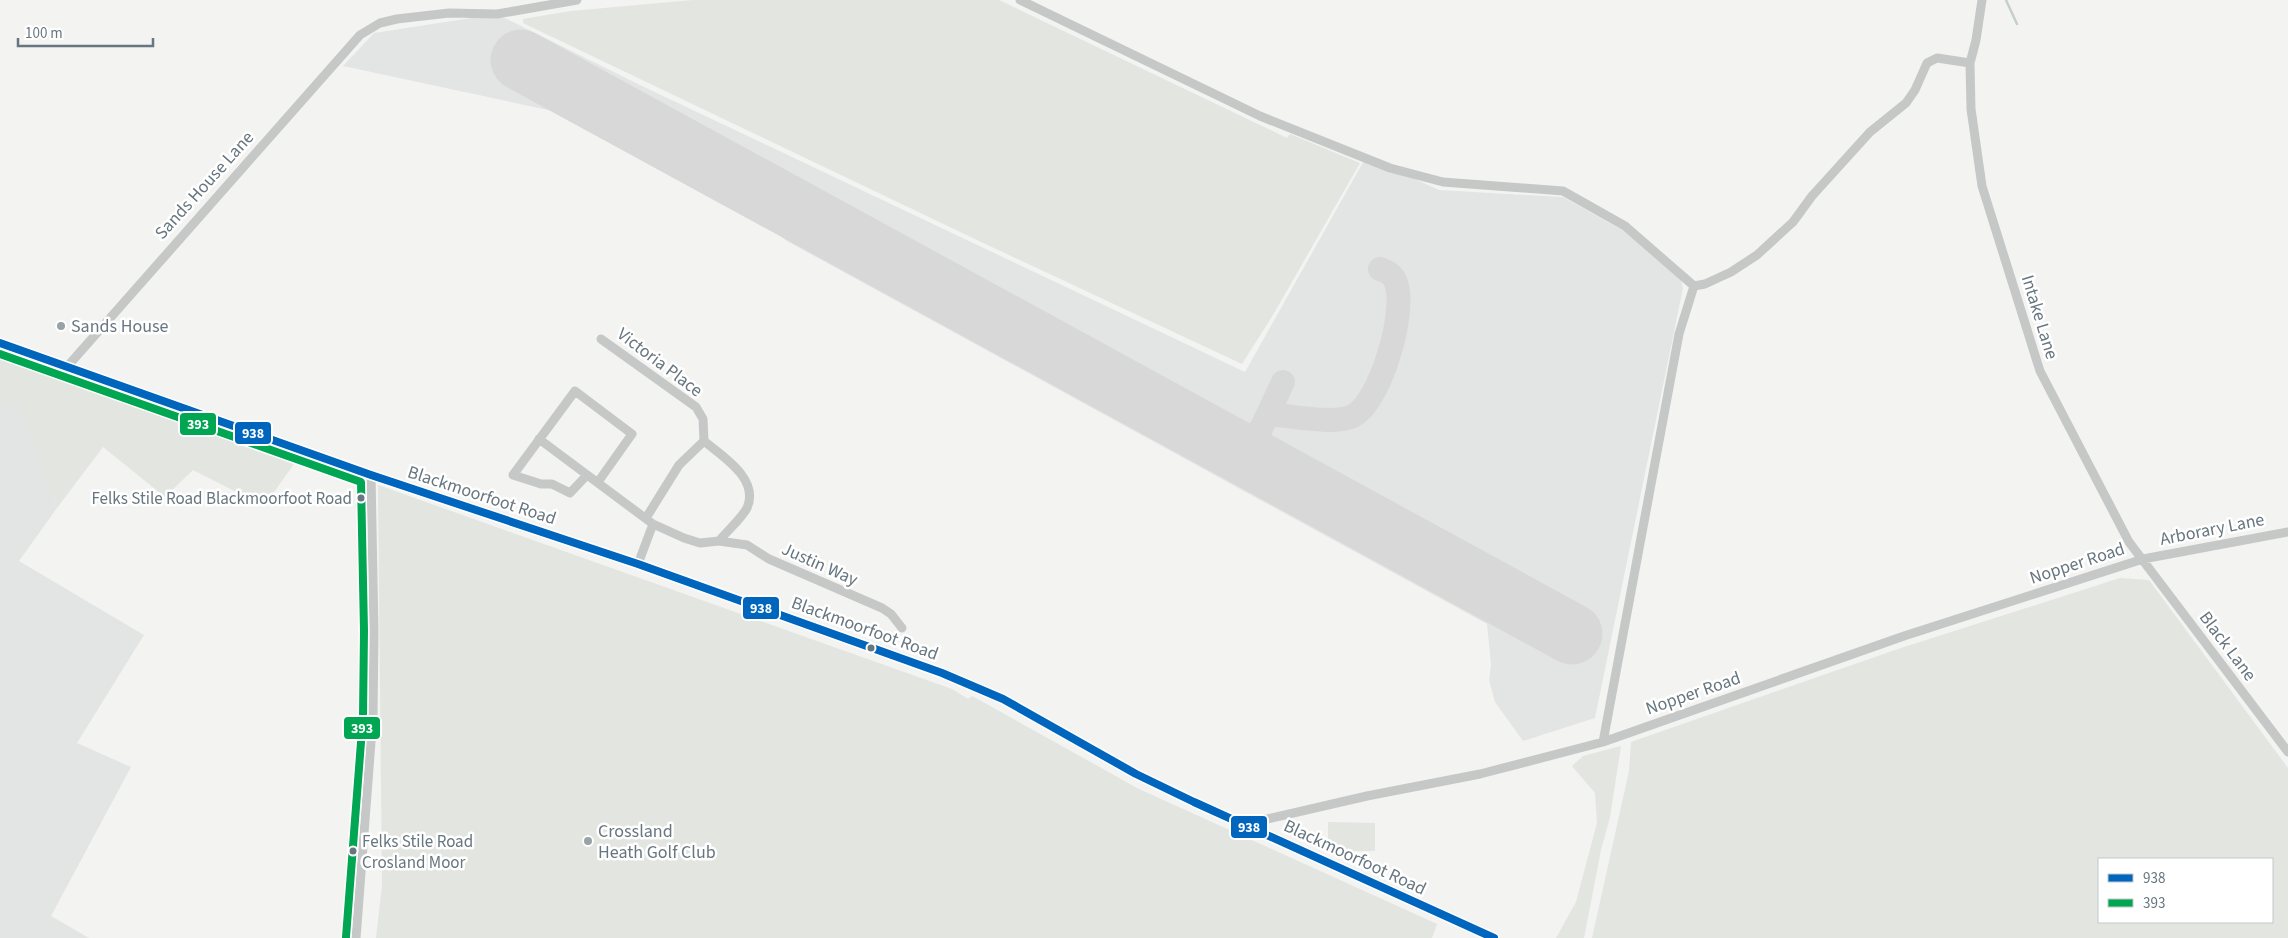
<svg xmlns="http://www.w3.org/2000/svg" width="2288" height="938" viewBox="0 0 2288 938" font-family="'Source Sans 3',sans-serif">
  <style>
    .built { fill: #e3e5e5 }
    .green { fill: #e2e5e0; fill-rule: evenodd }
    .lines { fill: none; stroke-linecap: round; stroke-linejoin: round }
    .stream { stroke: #c6cfd0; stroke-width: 2.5 }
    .taxiway { stroke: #d8d8d8; stroke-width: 24 }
    .runway { stroke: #d8d8d8; stroke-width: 61 }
    .minor { stroke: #c6c8c8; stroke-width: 9 }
    .bus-1-casing { stroke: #fff; stroke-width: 11 }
    .bus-2-casing { stroke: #fff; stroke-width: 11 }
    .bus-1 { stroke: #0065bd; stroke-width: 8 }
    .bus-2 { stroke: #00a651; stroke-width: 8 }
    .poi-dot { fill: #98a2a7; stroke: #fff; stroke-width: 2 }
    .bus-dot { fill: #67767f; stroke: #fff; stroke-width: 2 }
    .labels { text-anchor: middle; stroke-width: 5; stroke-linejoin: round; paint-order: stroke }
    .bus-label { font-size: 17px; fill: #67767f; stroke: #fff; text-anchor: end }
    .street-label { font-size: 18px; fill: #67767f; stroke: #fff }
    .poi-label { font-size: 18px; fill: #67767f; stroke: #fff; text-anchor: start }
    .line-badge { stroke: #fff; stroke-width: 2 }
    .badge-label { font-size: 14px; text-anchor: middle; font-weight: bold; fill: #fff }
  </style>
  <rect width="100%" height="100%" fill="#f3f3f2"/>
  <path class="built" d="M497 14 640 85 1245 372 1366 157 1439 190 1563 197 1622 230 1680 276 1683 288 1595 718 1523 741 1495 702 1489 680 1491 665 1487 624 785 240 767 220 562 113 343 66 374 33Z
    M0 400 19 406 57 508 19 561 144 635 77 743 131 767 51 916 89 938H0Z"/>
  <path class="green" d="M693 0H999L1287 138 1290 134 1360 163 1273 315 1242 364 979 241 523 23V19L571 11Z
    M0 352 134 405 296 461 264 506 193 470 165 497 103 447 57 508 19 407 0 400Z
    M378 485 952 689 968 699 972 696 1139 789 1437 924 1432 938H376L382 886Z
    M2120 578 2149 580 2288 768V938H1592L1629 771 1631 742 1898 649ZM2272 859V922H2099V859Z
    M1621 746 1610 817 1601 850 1584 938H1556L1576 902 1597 823 1595 793 1572 766 1583 756Z
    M1328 822 1375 823V851H1328Z"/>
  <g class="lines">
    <path class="stream" d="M2006 0 2017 24"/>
    <path class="taxiway" d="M1269 414C1292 416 1333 425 1353 416 1380 403 1407 311 1396 283 1393 274 1388 272 1380 269
      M1208 434 1248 437 1260 431 1283 382"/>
    <path class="runway" d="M521 60 1572 634"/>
    <path class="minor" d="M1020 0 1260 116 1390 168 1443 182 1563 191 1625 226 1694 286
      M1982 0 1976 40 1970 63 1971 109 1982 186 2040 371 2129 542 2288 752
      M1694 286 1705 284 1731 272 1757 255 1793 222 1812 196 1870 132 1906 103 1915 90 1927 63 1937 58 1970 63
      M601 339 696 407 703 419 704 441
      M0 343 371 475 638 564 942 673 1003 699 1136 774 1194 802 1494 938
      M66 368 360 35 380 23 397 19 449 13 497 14 577 0
      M539 439 653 524 684 538 700 543 719 541 747 545 769 559 882 608 891 614 902 628
      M704 441C722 456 760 479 747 508 741 519 728 530 719 541
      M587 475 570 493 552 484H541L513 475 575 391 632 434 598 482
      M646 518 679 465 704 441
      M638 564 653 524
      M1603 742 1679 334 1694 286
      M1245 824 1367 796 1480 774 1603 742 1904 636 2143 559 2288 532
      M356 938 373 716 374 631 371 475"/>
    <defs>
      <path id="bus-1" d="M0 343 371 475 638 564 942 673 1003 699 1136 774 1194 802 1494 938"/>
      <path id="bus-2" d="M0 354 361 482 364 631 363 716 346 937"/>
    </defs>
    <use href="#bus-1" class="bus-1-casing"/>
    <use href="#bus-2" class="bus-2-casing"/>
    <use href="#bus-1" class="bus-1"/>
    <use href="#bus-2" class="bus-2"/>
  </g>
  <g class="poi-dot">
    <circle cx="61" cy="326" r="5"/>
    <circle cx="588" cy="841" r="5"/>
  </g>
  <g class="bus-dot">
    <circle cx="361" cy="498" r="4.5"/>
    <circle cx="871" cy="648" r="4.5"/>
    <circle cx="353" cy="851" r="4.5"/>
  </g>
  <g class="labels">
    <g class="bus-label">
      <text x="352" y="504">Felks Stile Road Blackmoorfoot Road</text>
      <text x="362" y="847" text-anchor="start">Felks Stile Road<tspan x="362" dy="21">Crosland Moor</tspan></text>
    </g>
    <g class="street-label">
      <text transform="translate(204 185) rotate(-48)" y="6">Sands House Lane</text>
      <text transform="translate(2040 317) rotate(73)" y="6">Intake Lane</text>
      <text transform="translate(660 362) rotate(37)" y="6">Victoria Place</text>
      <text transform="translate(482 495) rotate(18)" y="6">Blackmoorfoot Road</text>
      <text transform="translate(2212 529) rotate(-11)" y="6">Arborary Lane</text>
      <text transform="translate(2077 563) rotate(-18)" y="6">Nopper Road</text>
      <text transform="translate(820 564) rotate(24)" y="6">Justin Way</text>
      <text transform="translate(865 628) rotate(20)" y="6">Blackmoorfoot Road</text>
      <text transform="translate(2228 646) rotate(53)" y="6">Black Lane</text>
      <text transform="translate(1693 693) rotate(-19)" y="6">Nopper Road</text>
      <text transform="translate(1355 857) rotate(25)" y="6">Blackmoorfoot Road</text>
    </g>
    <g class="poi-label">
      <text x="71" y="332">Sands House</text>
      <text x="598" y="837">Crossland<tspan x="598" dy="21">Heath Golf Club</tspan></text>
    </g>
  </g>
  <g class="line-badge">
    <rect x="179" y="412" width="38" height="24" rx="5" fill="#00a651"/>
    <rect x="234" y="421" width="38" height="24" rx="5" fill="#0065bd"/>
    <rect x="742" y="596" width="38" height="24" rx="5" fill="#0065bd"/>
    <rect x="343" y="716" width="38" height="24" rx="5" fill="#00a651"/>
    <rect x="1230" y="815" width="38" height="24" rx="5" fill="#0065bd"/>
  </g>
  <g class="badge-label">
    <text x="198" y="429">393</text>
    <text x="253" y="438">938</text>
    <text x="761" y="613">938</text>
    <text x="362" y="733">393</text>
    <text x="1249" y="832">938</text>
  </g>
  <rect x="2098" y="858" width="175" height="65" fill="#ffffff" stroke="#c2c8cc"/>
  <rect x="2108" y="874" width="25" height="8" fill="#0065bd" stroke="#c2c8cc"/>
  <text x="2143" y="883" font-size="15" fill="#67767f">938</text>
  <rect x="2108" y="899" width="25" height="8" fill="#00a651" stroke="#c2c8cc"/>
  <text x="2143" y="908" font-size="15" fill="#67767f">393</text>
  <path d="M18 38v8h135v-8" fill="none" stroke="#67767f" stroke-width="2.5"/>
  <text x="25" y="38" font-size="15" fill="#67767f" stroke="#ffffff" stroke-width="4" paint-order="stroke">100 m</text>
</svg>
